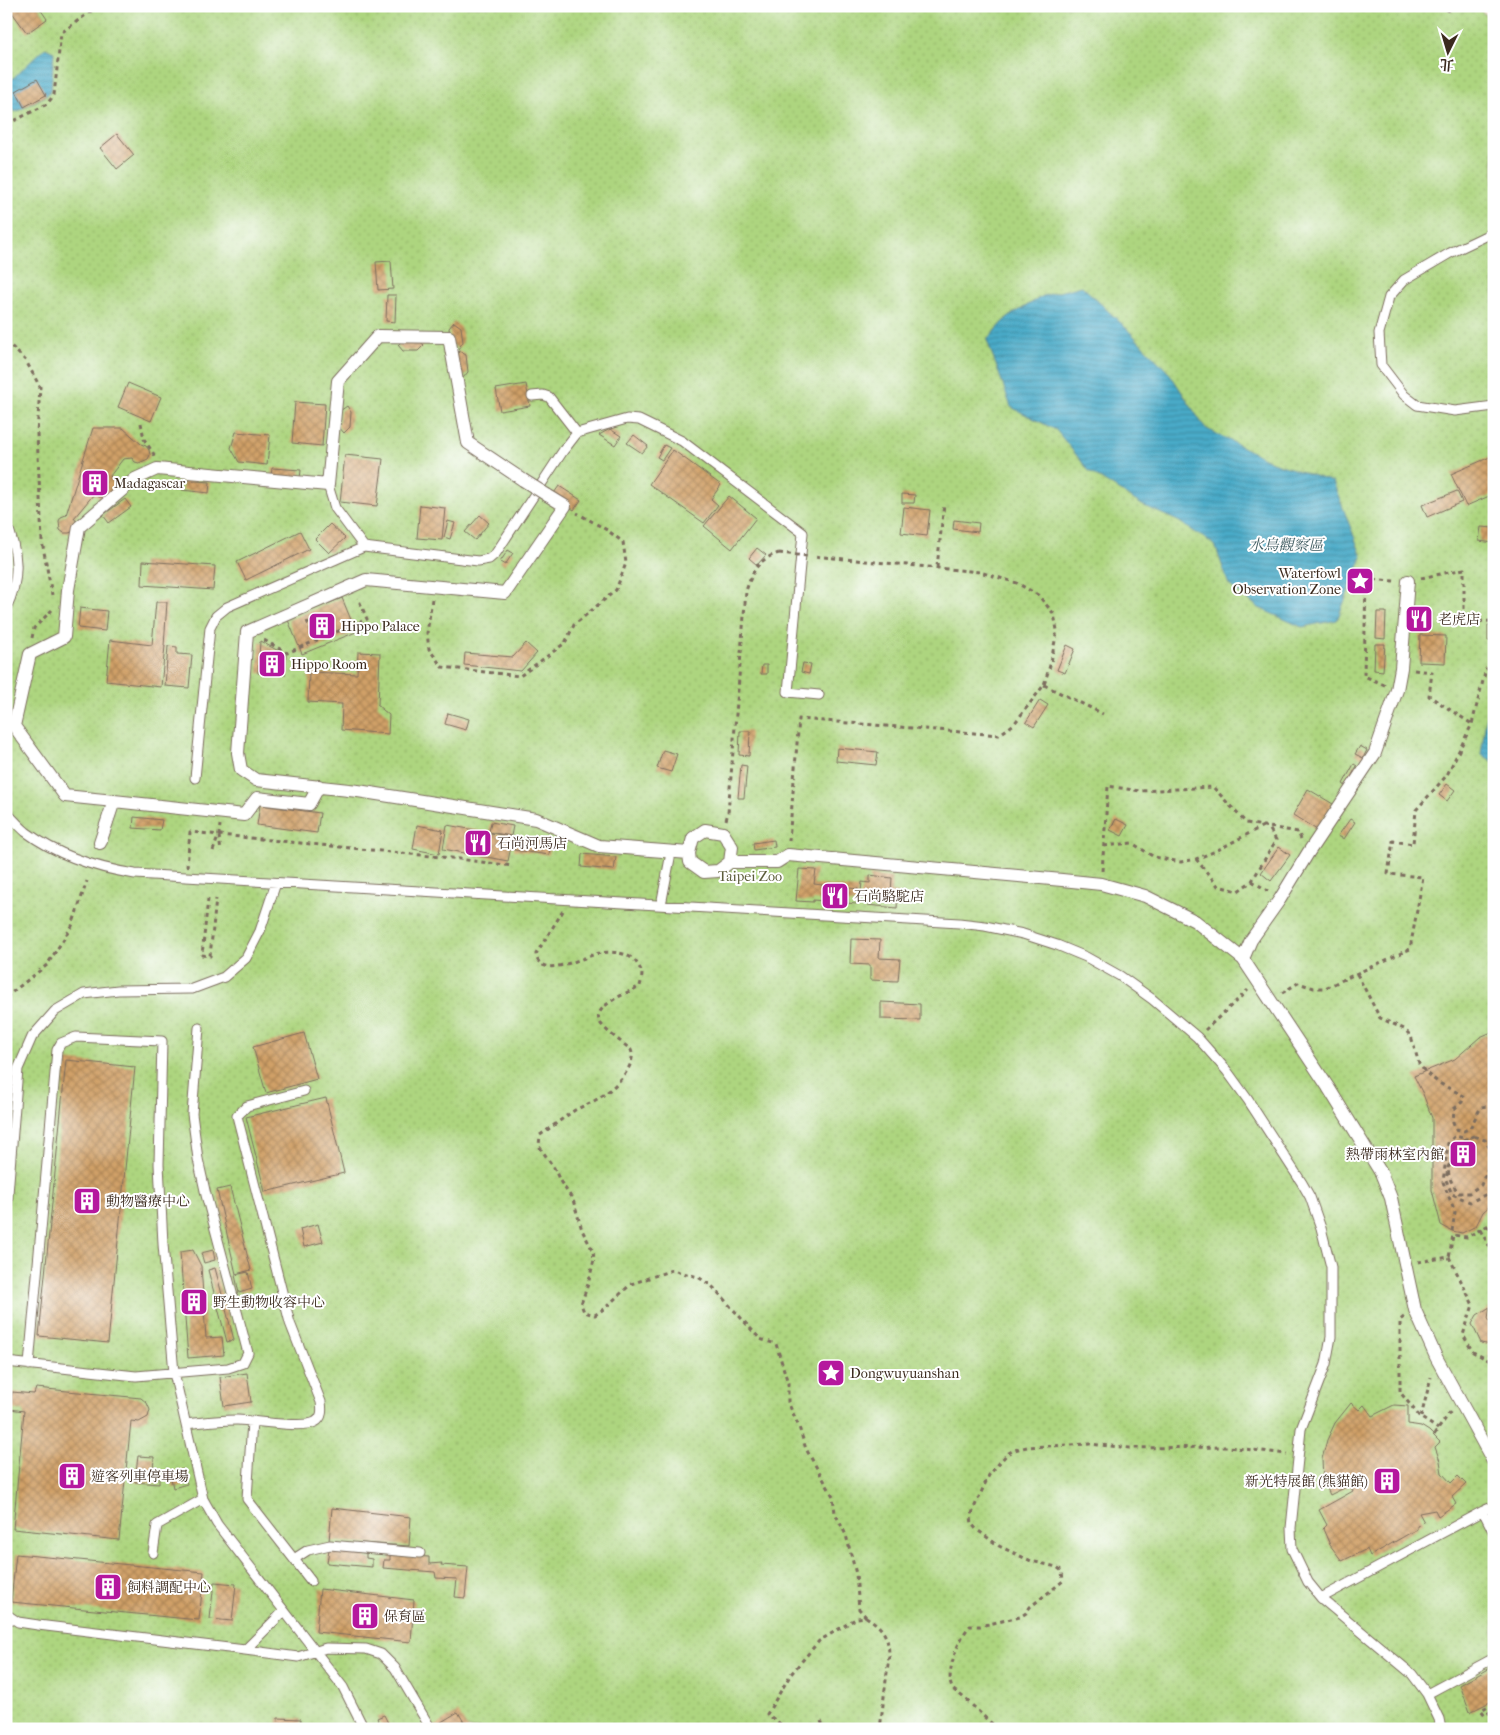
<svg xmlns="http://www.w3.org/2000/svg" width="1500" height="1735" viewBox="0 0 1500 1735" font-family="'IM FELL French Canon','Noto Serif TC',serif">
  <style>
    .park { fill: url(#park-dots); stroke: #74804e }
    .water { fill: url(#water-rules); stroke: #426a73 }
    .building { fill: url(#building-cross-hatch) }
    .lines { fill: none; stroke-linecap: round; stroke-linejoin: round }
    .service-casing { stroke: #7c6d5e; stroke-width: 11 }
    .pedestrian-casing { stroke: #7c6d5e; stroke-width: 14 }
    .path { stroke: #7c6d5e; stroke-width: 3; stroke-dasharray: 4 4; stroke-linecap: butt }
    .service { stroke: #fff; stroke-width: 9 }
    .pedestrian { stroke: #fff; stroke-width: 12 }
    .pedestrian-bridge-casing { stroke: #7c6d5e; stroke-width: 14; stroke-linecap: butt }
    .path-bridge { stroke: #7c6d5e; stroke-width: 3; stroke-dasharray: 4 4; stroke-linecap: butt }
    .pedestrian-bridge { stroke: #fff; stroke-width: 12 }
    .labels { text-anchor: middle; stroke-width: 4; stroke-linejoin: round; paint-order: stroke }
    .poi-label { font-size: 14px; fill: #3b2a1e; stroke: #fff; text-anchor: start }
    .park-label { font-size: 14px; fill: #5d5d3b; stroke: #fff }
    .water-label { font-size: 15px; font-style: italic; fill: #405d62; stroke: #fff }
  </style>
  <defs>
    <pattern id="park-dots" width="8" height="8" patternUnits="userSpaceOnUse" patternTransform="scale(1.25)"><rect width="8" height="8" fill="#add57f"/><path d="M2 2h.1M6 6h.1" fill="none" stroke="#96b76d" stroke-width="1.8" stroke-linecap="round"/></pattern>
    <pattern id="water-rules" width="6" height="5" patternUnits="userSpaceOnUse" patternTransform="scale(1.25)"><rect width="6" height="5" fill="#48aac8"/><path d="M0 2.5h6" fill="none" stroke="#3d8ba2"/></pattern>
    <pattern id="building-cross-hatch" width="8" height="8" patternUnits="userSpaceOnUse" patternTransform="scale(1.25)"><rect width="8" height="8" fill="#d0a067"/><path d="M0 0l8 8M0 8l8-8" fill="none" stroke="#aa8354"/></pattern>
  </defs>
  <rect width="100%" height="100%" fill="#fff"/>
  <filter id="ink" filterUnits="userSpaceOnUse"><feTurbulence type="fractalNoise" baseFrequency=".02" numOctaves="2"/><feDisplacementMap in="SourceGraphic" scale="10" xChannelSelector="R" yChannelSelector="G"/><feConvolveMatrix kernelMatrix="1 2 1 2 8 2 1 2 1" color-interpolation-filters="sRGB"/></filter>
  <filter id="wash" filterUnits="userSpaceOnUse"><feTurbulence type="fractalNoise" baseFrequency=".0096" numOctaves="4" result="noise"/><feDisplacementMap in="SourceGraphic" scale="20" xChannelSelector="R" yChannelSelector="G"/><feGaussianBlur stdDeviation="1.12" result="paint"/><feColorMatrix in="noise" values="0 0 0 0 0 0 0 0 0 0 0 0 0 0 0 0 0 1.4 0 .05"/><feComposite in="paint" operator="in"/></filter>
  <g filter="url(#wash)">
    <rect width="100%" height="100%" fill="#f5e9d4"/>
    <path class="park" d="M6 6H1476L1494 23V1729H6Z"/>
    <path class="water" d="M45 48 54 52 51 90 47 95 16 112 6 106 10 81Z
      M1082 286 1127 329 1170 374 1205 428 1272 462 1333 482 1362 557 1337 620 1302 627 1259 608 1229 585 1215 545 1178 521 1142 505 1090 472 1056 430 1011 407 987 340 1008 317 1043 296Z
      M1494 708V727L1489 736 1494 762 1481 754 1487 711Z"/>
    <g id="blocks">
      <path class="building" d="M18 6H38L47 19 27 33 11 11Z
        M37 79 46 95 24 107 16 91Z
        M117 134 134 155 117 169 100 148Z
        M391 261 393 289 378 290 376 262Z
        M387 295H396L395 322 386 321Z
        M454 322 461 327 463 342 458 349 451 344 449 328Z
        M403 340H418L424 345 418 351H403L398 345Z
        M459 351 466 355 468 372 463 378 454 357Z
        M128 383 161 397 151 421 118 407Z
        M526 384 530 406 500 411 496 389Z
        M295 402 325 404 322 446 292 443Z
        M347 406 351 412 350 427 344 433 338 426 340 411Z
        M93 428H123L141 444 146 446 149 450 150 455 148 459 139 463 135 462 132 458 123 459 110 476 113 480 114 485 113 491 109 495 104 497H99L94 494 74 518 77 522 74 531 69 533H64L60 530 59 521 61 517 66 515Z
        M610 429 621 436 615 445 599 435Z
        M236 432 270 435 267 465 239 462 231 448Z
        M634 435 648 446 642 453 627 443Z
        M664 445 670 448 662 460 657 457Z
        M673 450 721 485 711 499 718 505 704 523 649 484Z
        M345 455 383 459 377 506 340 502Z
        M1490 457 1494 466V494L1466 506 1451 474Z
        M272 468 301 470 300 479 271 477Z
        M183 480 210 482 209 493 182 490Z
        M559 486 581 500 574 510 552 496Z
        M1457 491 1462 502 1427 517 1422 505Z
        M902 494 915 495 914 503H902Z
        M729 496 756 518 732 549 704 526Z
        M125 499 131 507 109 523 103 515Z
        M420 505 445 508 442 540 417 538Z
        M904 507 930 510 927 536 901 533Z
        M480 515 489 523 475 540 465 532Z
        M954 520 979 523 978 532 953 529Z
        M448 521 455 523 450 539 444 537Z
        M330 524 345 538 329 553 315 539Z
        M1481 527 1494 528V543L1479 541Z
        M300 531 309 549 246 580 237 562Z
        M757 548 766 555 757 565 749 558Z
        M508 550 513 553 505 565 500 562Z
        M143 561 215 566 213 590 142 585Z
        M342 598 356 632 302 654 288 620Z
        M156 602H167L164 646H165L161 687 106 681 110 640 152 645Z
        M80 608 107 611 105 631 78 628Z
        M1414 611 1427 612 1425 630 1413 629Z
        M1377 612H1386L1385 639 1376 638Z
        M1488 625H1494V641H1488Z
        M1420 635 1446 636 1445 663 1419 662Z
        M260 641 286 655 285 675 258 673Z
        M526 643 537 653 521 671 464 665 465 653 513 657Z
        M1375 644H1385L1383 671 1374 670Z
        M1067 645 1075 649 1065 673 1057 670Z
        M168 646 177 647V654L192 655 189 688 165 686Z
        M358 652 380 653 378 705H377L389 715 388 734 341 730 342 704 308 702 309 672 357 674Z
        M803 663 811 664 809 674 801 672Z
        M762 665H767V674H761Z
        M1040 700 1048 705 1034 727 1026 722Z
        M448 713 469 719 466 730 445 724Z
        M740 731H750L749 756 739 755Z
        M1360 746 1367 750 1363 758 1355 754Z
        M837 748 878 752 876 765 836 761Z
        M663 750 677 754 671 772 657 768Z
        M1354 764 1357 766 1346 786 1343 784Z
        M741 765 747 766 744 798H738Z
        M1447 784 1455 790 1447 801 1439 795Z
        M1308 789 1333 804 1317 830 1293 815Z
        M260 805 320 813 317 833 257 825Z
        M134 817 162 820 160 830 133 828Z
        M1116 819 1128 825 1122 836 1110 830Z
        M1350 819 1355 822 1344 839 1338 836Z
        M491 822 513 826 511 836 489 832Z
        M417 825 443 830 439 854 413 849Z
        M447 825 513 837 508 861 443 849Z
        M515 837 551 842 549 855 514 850Z
        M774 840 775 847 754 850 753 843Z
        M1279 847 1290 855 1271 881 1261 873Z
        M582 854 616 857 614 870 581 867Z
        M799 869 816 870 814 884 858 889 857 904 813 900V902L796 901Z
        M870 875 892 878 891 892 898 893 897 908 867 905 868 902H860L862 882 870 883Z
        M851 939 880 940 879 958 900 959 898 981 870 980V965L850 964Z
        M881 1002 920 1004V1020L881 1019Z
        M1494 1031V1202L1483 1212 1476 1226 1462 1233 1452 1231 1441 1225 1432 1190V1118L1423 1094 1414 1076 1455 1059 1480 1037Z
        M304 1033 317 1079 266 1093 253 1047Z
        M66 1060 135 1067 108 1343 39 1336Z
        M326 1098 344 1173 265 1192 246 1117Z
        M230 1187 251 1270 236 1274 217 1190Z
        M318 1224 323 1242 304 1247 300 1229Z
        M193 1250 201 1266 206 1338 222 1337 224 1355 188 1358 180 1252Z
        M213 1250 215 1260 204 1263 201 1253Z
        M215 1268 234 1340 227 1342 208 1270Z
        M248 1272 252 1289 239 1293 235 1275Z
        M1490 1307 1488 1318 1494 1331V1357L1488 1355 1491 1345 1481 1343 1472 1324 1477 1315Z
        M247 1373 251 1402 224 1406 220 1377Z
        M36 1388 141 1398 147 1403 150 1410 148 1417 139 1422 131 1421 119 1540 13 1529 24 1411 10 1409 12 1392 34 1394Z
        M1351 1403 1359 1410 1364 1405 1372 1416 1394 1405 1408 1406V1424L1421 1426 1429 1431 1440 1442 1435 1447 1440 1461 1442 1473 1451 1483 1458 1476 1466 1484 1452 1497 1456 1504 1438 1516 1435 1510 1419 1513 1424 1522 1417 1526V1529L1370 1556 1367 1549 1342 1561 1330 1545 1323 1529 1327 1525 1319 1510 1353 1491 1350 1485 1330 1495 1323 1480 1322 1459 1327 1440 1335 1423Z
        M138 1456 154 1457 153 1474 136 1472Z
        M183 1469 187 1484 173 1488 170 1473Z
        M136 1474 159 1476V1484L135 1482Z
        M332 1508 411 1517 409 1546 329 1541Z
        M329 1549 366 1553V1558L372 1559V1567L327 1563Z
        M16 1554 204 1572 199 1620 11 1602Z
        M390 1555 429 1557V1564L442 1563 441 1565 468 1567 465 1598 455 1597 457 1579 436 1578 435 1572 383 1568 384 1560H390Z
        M214 1582 236 1584 232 1621 210 1619Z
        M320 1589 414 1600 411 1642 316 1632Z
        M1494 1666V1700L1470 1712 1460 1685Z
        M458 1712 468 1729H434L433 1727Z
        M384 1715 391 1729H382L377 1718Z
        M278 1718 301 1719 300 1729H277Z"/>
    </g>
  </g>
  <g filter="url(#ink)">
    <use href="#blocks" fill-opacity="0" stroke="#7c6d5e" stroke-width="1"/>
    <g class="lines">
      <defs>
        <path id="service" d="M1494 232 1450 253 1404 280 1389 297 1379 333 1381 365 1404 395 1417 405 1455 411 1494 406
          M532 396 543 395 549 397 577 433
          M328 485 335 508 364 547 478 561 489 559 496 553 563 451 577 433 627 419 639 420 682 441 803 533 788 692 819 695
          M6 522C18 551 21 579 6 608
          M195 778 210 628 216 616 227 607 364 547
          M6 812C13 819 19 826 26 832 57 855 97 868 135 874L959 923 985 926 1023 934 1057 945 1086 957 1120 976 1152 999 1197 1037 1227 1071 1248 1100 1302 1183 1310 1197 1321 1228 1331 1267V1337L1326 1364 1301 1429 1291 1528 1292 1549 1308 1582 1321 1598 1412 1674 1427 1694 1439 1719 1441 1729
          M661 905 671 853
          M6 1219 18 1069 32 1037 55 1011 84 994 118 990 192 989 224 977 246 958 260 931 276 883
          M6 1362 136 1376 228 1368 243 1363 248 1353 206 1195 198 1159 192 1114 199 1028
          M29 1365 57 1050 61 1043 76 1037 162 1041 159 1164 163 1244 174 1373 203 1499 217 1524 343 1687 364 1729
          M252 1421 247 1499 311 1581
          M186 1424C203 1422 220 1420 237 1420 253 1420 302 1429 315 1422 323 1418 322 1409 321 1402L290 1323 237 1116 247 1106 304 1091
          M1483 1511 1494 1506
          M153 1553 157 1525 203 1499
          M294 1559 308 1550 330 1545 420 1553
          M1321 1598 1483 1511 1494 1533
          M6 1614 18 1622 38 1625 245 1650 284 1611
          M245 1650 298 1657 326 1648 366 1649 381 1654 395 1668 431 1729
          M1427 1694 1494 1658"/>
        <path id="pedestrian" d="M547 495 565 506 505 593 366 580 247 632 238 753 241 770 256 780 358 791 536 819 599 846 689 853
          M114 801 65 796 14 726 30 654 64 637 68 590 79 527 135 479 157 469 328 485 338 381 378 336 449 337 468 443 523 480
          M100 843 114 801 244 815 257 798 309 804 319 786
          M730 862 732 847 723 833 705 830 693 838 689 853 690 862 704 872 718 871 730 862H777L788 855 1062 880 1101 884 1145 896 1195 921 1243 959 1328 1087 1381 1173 1391 1198 1415 1310 1436 1357 1494 1463
          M1243 959 1251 940 1280 899 1308 853 1375 753 1397 690 1401 668 1408 581"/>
      </defs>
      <use href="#service" class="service-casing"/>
      <use href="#pedestrian" class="pedestrian-casing"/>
      <path class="path" d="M1439 6 1450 11 1458 6
        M6 172 11 167 10 123 47 104 54 95 61 33 98 6
        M6 341 26 361 40 387 37 434 42 541 52 595
        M141 423 144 439 155 456
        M937 567 944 504
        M1421 578 1464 569V622L1494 621
        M432 599 427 633 429 649 442 667 520 676 565 643 574 625 616 590 626 563 623 542 607 530 577 513
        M307 621 316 641
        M32 638 34 628 52 610
        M264 640 287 653 367 619 358 598
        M1414 670 1432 672 1429 696 1472 724
        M1044 685 1103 714
        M1385 685 1364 676 1366 579 1395 581
        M726 820 728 813 746 591C753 570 757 560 779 553
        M219 836 221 852
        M789 841 799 719 999 735 1014 724 1044 685 1051 662 1057 630 1054 614 1038 595 1017 583 980 572 813 556
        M1104 846 1132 843 1154 857 1181 862 1196 859 1216 851 1263 826
        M213 851 219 834 220 825
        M1196 859 1218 886 1238 891 1252 881 1276 840 1269 828
        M187 867 190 832 451 858 513 866
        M1102 871 1108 786 1140 791 1213 787 1246 823 1298 832 1301 839
        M1252 881 1268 891
        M208 899 202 955 210 956 216 899
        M563 911 536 954C539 982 586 955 600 953 611 951 628 952 636 962 643 972 643 974 640 986 628 993 588 1007 601 1024 609 1034 622 1042 631 1050 638 1066 612 1090 599 1098 591 1103 583 1106 575 1110 563 1118 552 1127 540 1135L539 1146 554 1168 560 1181 573 1200 582 1230 593 1251 594 1260 588 1284 581 1304 584 1312 595 1315 605 1308 631 1284 672 1270 698 1277 712 1286 760 1339 776 1344 788 1383V1402L799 1427 806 1449 833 1496 835 1513 846 1535 856 1574 859 1609 866 1617
        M1357 974 1380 1018 1404 1029 1411 1036 1419 1064 1426 1073 1439 1083 1464 1096 1462 1102 1454 1109 1453 1122 1456 1129 1464 1131 1470 1128 1481 1107 1494 1105
        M1282 993 1298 983 1314 988H1325L1410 949 1423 877 1388 874 1393 841 1413 844 1416 810 1447 775 1472 724 1486 669 1494 668
        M6 997 47 965 72 926 87 881
        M1205 1030 1248 990
        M1487 1226 1494 1233
        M1480 1230 1494 1254
        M1452 1231 1455 1212 1443 1182 1448 1143 1455 1136 1467 1139 1471 1147V1154C1466 1156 1460 1156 1456 1159 1441 1167 1452 1185 1459 1193H1469L1481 1185 1489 1165 1491 1151 1485 1140 1474 1136
        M1449 1257 1473 1305 1463 1335 1473 1352 1494 1363
        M1418 1262 1449 1257 1453 1235 1467 1237 1494 1222
        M1404 1317 1400 1320V1392L1420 1417 1438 1429
        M1421 1417 1431 1377
        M1434 1435 1451 1411
        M1494 1703 1481 1710 1485 1715 1494 1710
        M821 1721 824 1729
        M787 1729 767 1714 791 1674 819 1641 857 1618 866 1617C883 1627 889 1637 889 1656L880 1729
        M999 1729C985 1719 976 1708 964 1698 960 1694 955 1692 952 1688 945 1673 959 1637 970 1626H980L1020 1617 1026 1613 1030 1607 1063 1581 1062 1571 1057 1567 1031 1561 999 1546 976 1529 972 1524 971 1517 974 1508 989 1475 1007 1454 1014 1450 1027 1447 1090 1444 1130 1448 1228 1447 1287 1454"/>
      <use href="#service" class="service"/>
      <use href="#pedestrian" class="pedestrian"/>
      <defs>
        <path id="pedestrian-bridge" d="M523 480 547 495"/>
      </defs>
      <use href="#pedestrian-bridge" class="pedestrian-bridge-casing"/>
      <path class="path-bridge" d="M779 553 807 556
        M1474 1136 1463 1140 1452 1156 1448 1168 1446 1180 1452 1194 1470 1202 1493 1191 1494 1189"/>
      <use href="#pedestrian-bridge" class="pedestrian-bridge"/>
    </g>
  </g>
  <defs>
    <symbol id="building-square" viewBox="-11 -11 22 22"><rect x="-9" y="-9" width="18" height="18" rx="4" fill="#b5179e" stroke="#fff"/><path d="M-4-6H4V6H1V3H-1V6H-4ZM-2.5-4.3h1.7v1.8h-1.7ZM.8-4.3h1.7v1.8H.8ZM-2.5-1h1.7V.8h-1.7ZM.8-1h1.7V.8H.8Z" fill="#fff"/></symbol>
    <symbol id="sight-square" viewBox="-11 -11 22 22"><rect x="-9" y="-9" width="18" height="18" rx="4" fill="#b5179e" stroke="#fff"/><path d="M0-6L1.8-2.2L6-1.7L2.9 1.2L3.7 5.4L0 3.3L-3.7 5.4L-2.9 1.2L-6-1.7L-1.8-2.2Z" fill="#fff"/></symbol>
    <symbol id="restaurant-square" viewBox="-11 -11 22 22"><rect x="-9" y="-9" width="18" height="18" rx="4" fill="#b5179e" stroke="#fff"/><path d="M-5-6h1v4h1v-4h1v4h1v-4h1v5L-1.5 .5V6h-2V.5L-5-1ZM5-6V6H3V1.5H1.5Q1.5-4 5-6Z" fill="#fff"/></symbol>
  </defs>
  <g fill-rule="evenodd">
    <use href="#building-square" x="79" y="467" width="32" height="32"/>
    <use href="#sight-square" x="1344" y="565" width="32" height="32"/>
    <use href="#restaurant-square" x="1403" y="603" width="32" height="32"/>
    <use href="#building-square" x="306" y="610" width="32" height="32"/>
    <use href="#building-square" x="256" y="648" width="32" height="32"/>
    <use href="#restaurant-square" x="462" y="827" width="32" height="32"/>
    <use href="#restaurant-square" x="819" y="880" width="32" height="32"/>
    <use href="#building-square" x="1447" y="1138" width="32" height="32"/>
    <use href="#building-square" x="71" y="1185" width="32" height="32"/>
    <use href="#building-square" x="178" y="1286" width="32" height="32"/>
    <use href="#sight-square" x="815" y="1357" width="32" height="32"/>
    <use href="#building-square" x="56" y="1460" width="32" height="32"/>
    <use href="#building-square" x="1371" y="1465" width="32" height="32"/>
    <use href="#building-square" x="92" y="1571" width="32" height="32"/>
    <use href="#building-square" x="349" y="1600" width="32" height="32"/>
  </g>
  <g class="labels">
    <g class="poi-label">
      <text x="114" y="488">Madagascar</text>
      <text x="1341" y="578" text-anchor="end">Waterfowl<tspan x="1341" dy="16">Observation Zone</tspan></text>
      <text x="1438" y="624">老虎店</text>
      <text x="341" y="631">Hippo Palace</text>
      <text x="291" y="669">Hippo Room</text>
      <text x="497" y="848">石尚河馬店</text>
      <text x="854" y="901">石尚駱駝店</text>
      <text x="1444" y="1159" text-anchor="end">熱帶雨林室內館</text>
      <text x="106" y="1206">動物醫療中心</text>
      <text x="213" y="1307">野生動物收容中心</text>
      <text x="850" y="1378">Dongwuyuanshan</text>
      <text x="91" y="1481">遊客列車停車場</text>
      <text x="1368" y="1486" text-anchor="end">新光特展館 (熊貓館)</text>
      <text x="127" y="1592">飼料調配中心</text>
      <text x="384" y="1621">保育區</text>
    </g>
    <g class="park-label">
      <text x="750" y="881">Taipei Zoo</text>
    </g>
    <g class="water-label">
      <text x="1286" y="550">水鳥觀察區</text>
    </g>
  </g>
  <rect width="1500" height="1735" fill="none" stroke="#fff" stroke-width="25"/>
  <g transform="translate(1448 52) rotate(185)" stroke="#ffffff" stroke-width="4" paint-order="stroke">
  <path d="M0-4L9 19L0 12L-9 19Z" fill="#3b2a1e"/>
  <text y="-8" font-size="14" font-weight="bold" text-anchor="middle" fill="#3b2a1e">北</text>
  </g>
</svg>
